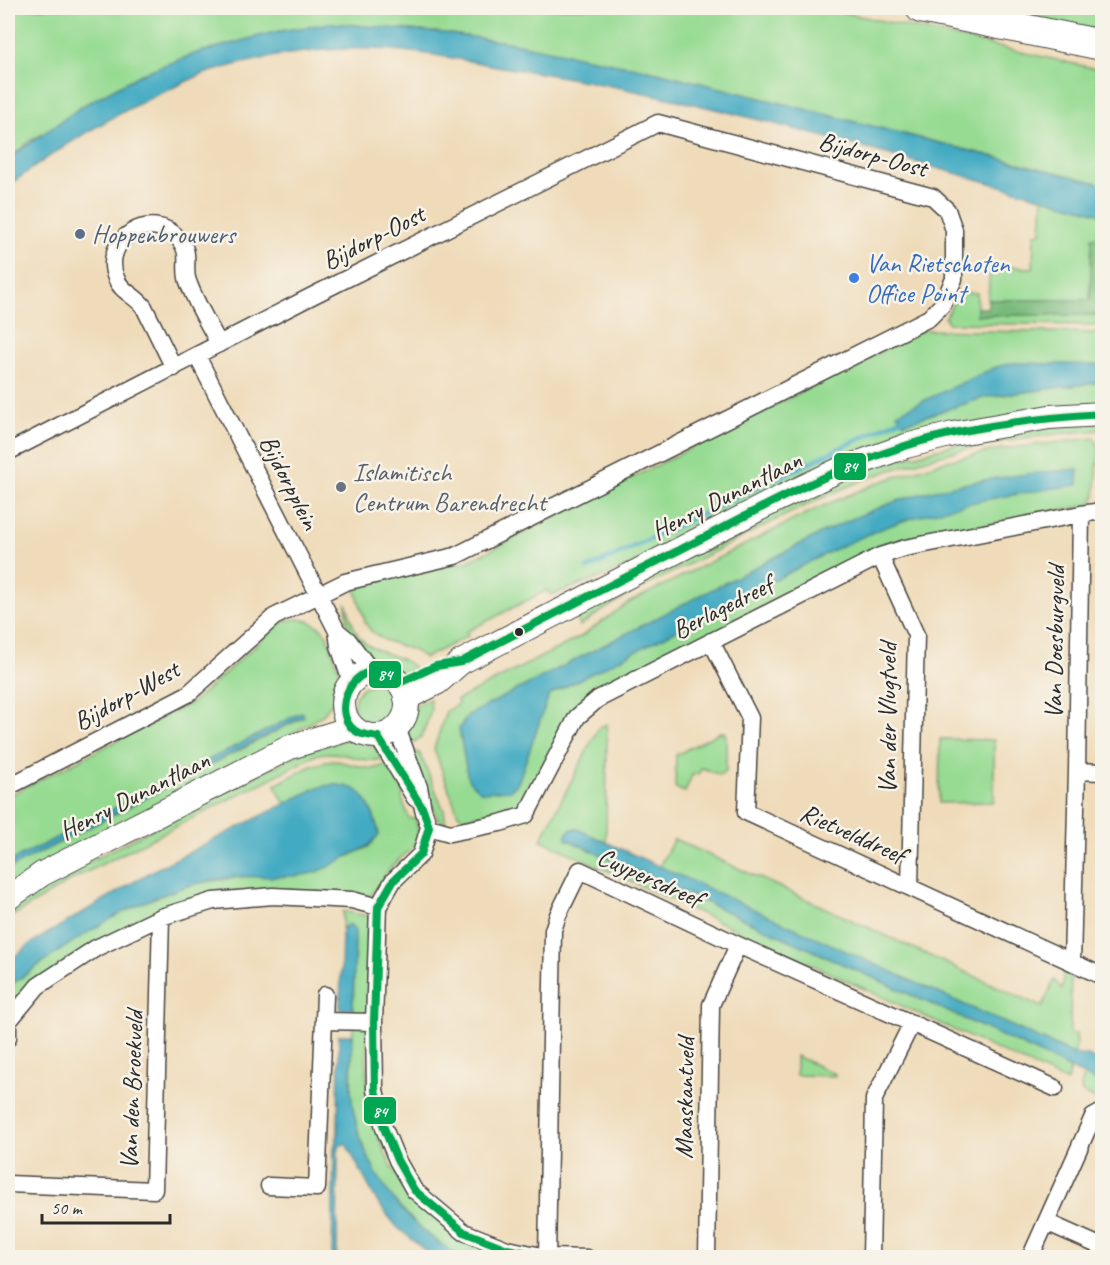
<svg xmlns="http://www.w3.org/2000/svg" width="1110" height="1265" viewBox="0 0 1110 1265" font-family="Caveat,sans-serif">
  <style>
    .green { fill: #97db93; stroke: #61835f; stroke-width: 1.5 }
    .forest { fill: #79bb7d; stroke: #527354; stroke-width: 1.5 }
    .water { fill: #42aac2; stroke: #366a76; stroke-width: 1.5 }
    .lines { fill: none; stroke-linecap: round; stroke-linejoin: round }
    .stream { stroke: #42aac2; stroke-width: 5 }
    .street-casing { stroke: #484540; stroke-width: 19 }
    .secondary-casing { stroke: #484540; stroke-width: 26 }
    .highway-casing { stroke: #484540; stroke-width: 32 }
    .street { stroke: #fff; stroke-width: 16 }
    .secondary { stroke: #fff; stroke-width: 24 }
    .highway { stroke: #fff; stroke-width: 30 }
    .bus-1-casing { stroke: #f7f3e8; stroke-width: 12 }
    .bus-1 { stroke: #00a651; stroke-width: 8 }
    .service-dot { fill: #5c6f8a; stroke: #f7f3e8; stroke-width: 2 }
    .shop-dot { fill: #3f7fe0; stroke: #f7f3e8; stroke-width: 2 }
    .worship-dot { fill: #6b7280; stroke: #f7f3e8; stroke-width: 2 }
    .bus-dot { fill: #2b2b2b; stroke: #f7f3e8; stroke-width: 2 }
    .labels { text-anchor: middle; stroke-width: 5; stroke-linejoin: round; paint-order: stroke }
    .street-label { font-size: 26px; fill: #2b2b2b; stroke: #f7f3e8 }
    .service-label { font-size: 26px; fill: #4e5e75; stroke: #f7f3e8; text-anchor: start }
    .shop-label { font-size: 26px; fill: #366cbe; stroke: #f7f3e8; text-anchor: start }
    .worship-label { font-size: 26px; fill: #5b616d; stroke: #f7f3e8; text-anchor: start }
    .line-badge { stroke: #f7f3e8; stroke-width: 2 }
    .badge-label { font-size: 16px; text-anchor: middle; font-weight: bold; fill: #fff }
  </style>
  <rect width="100%" height="100%" fill="#f7f3e8"/>
  <filter id="ink" filterUnits="userSpaceOnUse"><feTurbulence type="fractalNoise" baseFrequency=".0167" numOctaves="2"/><feDisplacementMap in="SourceGraphic" scale="12" xChannelSelector="R" yChannelSelector="G"/><feConvolveMatrix kernelMatrix="1 2 1 2 8 2 1 2 1" color-interpolation-filters="sRGB"/></filter>
  <filter id="wash" filterUnits="userSpaceOnUse"><feTurbulence type="fractalNoise" baseFrequency=".008" numOctaves="4" result="noise"/><feDisplacementMap in="SourceGraphic" scale="24" xChannelSelector="R" yChannelSelector="G"/><feGaussianBlur stdDeviation="1.35" result="paint"/><feColorMatrix in="noise" values="0 0 0 0 0 0 0 0 0 0 0 0 0 0 0 0 0 1.4 0 .05"/><feComposite in="paint" operator="in"/></filter>
  <g filter="url(#wash)">
    <rect width="100%" height="100%" fill="#efdbba"/>
    <path class="green" d="M8 8H824L1102 70V184L657 72 513 43 444 33 331 23 274 32 197 53 31 140 8 159Z
      M977 8H1071L1102 14V33Z
      M1043 198 1102 214V238H1092L1090 300H988L990 266 1033 268 1034 234 1041 233Z
      M959 292 977 293V315H1102V325L949 323 945 318Z
      M923 330 1102 333V365L1013 363 904 423 986 397 1102 382V405L909 435 615 572 551 595 547 590 466 632 468 636 425 658 413 650 384 640 371 631 366 624 355 588 362 584 469 561Z
      M1102 422V430C1036 434 969 445 906 465 838 486 774 521 711 553 667 575 621 596 580 626L576 618 600 600 862 470 989 435Z
      M1094 438 1099 445 1095 497 1090 505 904 542 590 697 524 806 518 812 505 816 504 810 463 818 458 814 434 749 446 711 458 704 457 700 582 636 628 603 816 509 880 482 942 462 1002 449Z
      M346 603C351 616 352 630 363 641 376 654 408 656 415 670L403 673 374 663 351 633 347 623Z
      M298 619 309 621 320 627 327 635 342 680 336 696 324 714 273 746 8 886V869L304 717 302 713 8 864V796L193 702 278 625 288 620Z
      M354 705a21 21 0 1 1 42 0a21 21 0 1 1-42 0Z
      M430 699 431 711 422 736 409 746C406 733 408 717 416 706 419 702 425 701 430 699Z
      M607 724 606 843 577 829 566 839 1013 1041 1070 1068 1067 1082 541 840 599 727Z
      M720 732H724L726 736V771L720 775 702 768 698 774 692 775 685 792 675 788 676 755Z
      M352 738 375 747 382 759C363 765 344 749 318 754L73 879 8 919V909L34 890 304 751Z
      M940 739 994 740V802L939 803Z
      M418 752 420 754 444 811 446 825 438 819 412 754Z
      M332 760 372 769 390 764 404 792 402 798 409 819 415 818 420 838 411 849 392 866 370 896 284 890 225 891 174 907 53 971 8 1009V987L96 926 141 903 193 884 255 875 349 856 369 847 379 834C365 770 333 780 285 804L275 785 311 766Z
      M674 839 1042 1007 1054 980 1062 989 1064 968 1071 972 1070 1034H1076L1077 1045 1074 1054 659 867Z
      M343 911 371 917C370 954 369 991 368 1027 367 1045 365 1064 367 1082 374 1165 424 1233 505 1257H463L450 1251 418 1226 393 1199 375 1172 358 1133 351 1099 355 932 344 927 342 931Z
      M796 1056 835 1074V1076L796 1075Z
      M1084 1075 1102 1084V1102L1082 1093 1081 1087Z"/>
    <path class="forest" d="M1092 237 1102 238V315H977V308H988V300H1090Z"/>
    <path class="water" d="M331 23 444 33 513 43 657 72 1102 184V214C908 162 714 99 515 69 481 64 447 56 413 52 346 44 277 52 213 71 198 75 184 83 170 89 112 115 58 148 8 186V159L84 105 143 73 197 53 274 32Z
      M1013 363 1102 365V382L986 397 904 423 897 413 996 367Z
      M1078 469V485C1017 493 958 503 900 522 850 539 803 566 756 590 687 625 618 660 549 695L518 783 511 790 482 792 473 785 468 779 459 729 468 715 808 540C839 524 872 509 906 498 961 481 1020 474 1078 469Z
      M302 712 304 716 8 869V864L15 859Z
      M334 784C341 786 352 786 358 791 369 801 376 820 379 834 367 850 363 848 346 857 338 861 330 867 322 870 295 881 256 874 226 878 143 889 74 940 8 987V962L33 942 154 870 316 788Z
      M571 829H577L1073 1054 1088 1056 1102 1063V1084L1013 1041 566 839V834Z
      M348 924 353 927 355 932 353 1009H340L342 931Z
      M339 1035H353C352 1056 349 1080 352 1100 360 1166 404 1228 463 1257H430L429 1254 397 1227 378 1203 346 1144 340 1145 338 1152 337 1257H332L334 1148 338 1133Z"/>
    <g class="lines">
      <path class="stream" d="M587 569 901 419"/>
    </g>
  </g>
  <g filter="url(#ink)">
    <g class="lines">
      <defs>
        <path id="street" d="M197 356 337 631 339 646 351 682
          M174 368 144 307C135 295 121 292 116 278 100 239 152 208 179 239 191 253 184 263 187 278 192 297 210 326 219 344
          M8 452 312 296 658 123 933 197 947 210 954 230V279L942 305 929 318 455 556 345 582 274 617 188 694 8 787
          M880 556 916 635 910 886
          M337 631 348 640 372 672
          M711 641 750 718 746 812 1102 976
          M397 728 419 787 423 809 429 827 421 854 393 881 378 907 374 1022 375 1090 384 1128 397 1160 414 1190 464 1232 507 1249 547 1257 587 1258
          M378 737 415 798
          M1077 771 1102 772
          M429 827 450 833 500 823 526 815 577 717 598 699 880 556 905 548 1081 514 1102 511
          M1072 962 1077 771 1081 514
          M324 1021 374 1022
          M8 1038V1022L38 986 96 948 161 917 213 901 273 896 352 900 378 907
          M8 1184 154 1190 161 917
          M269 1186 317 1188 325 995
          M1046 1222 1102 1247
          M547 1258 553 930 558 915 580 870 738 945 1055 1088
          M707 1258 711 1005 738 945
          M871 1258 874 1099 912 1023
          M1030 1258 1093 1117 1102 1112"/>
        <path id="secondary" d="M343 704a32 32 0 1 1 64 0a32 32 0 1 1-64 0Z
          M406 698 438 682 461 662 776 500 839 470 906 446 953 434 1049 417 1102 414
          M8 898 42 874 290 747 352 728"/>
        <path id="highway" d="M921 8 1102 45"/>
      </defs>
      <use href="#street" class="street-casing"/>
      <use href="#secondary" class="secondary-casing"/>
      <use href="#highway" class="highway-casing"/>
      <use href="#street" class="street"/>
      <use href="#secondary" class="secondary"/>
      <use href="#highway" class="highway"/>
      <defs>
        <path id="bus-1" d="M567 1258 547 1257 507 1249 464 1232 414 1190 397 1160 384 1128 375 1090 374 1022 378 907 393 881 421 854 429 827 423 809 378 737C372 736 365 735 359 733 328 718 350 663 382 673 388 675 394 680 399 683L436 666 461 662C540 621 620 580 699 540 766 505 833 469 905 446 969 426 1036 418 1102 414"/>
      </defs>
      <use href="#bus-1" class="bus-1-casing"/>
      <use href="#bus-1" class="bus-1"/>
    </g>
  </g>
  <circle class="service-dot" cx="80" cy="234" r="6"/>
  <circle class="shop-dot" cx="854" cy="278" r="6"/>
  <circle class="worship-dot" cx="341" cy="487" r="6"/>
  <circle class="bus-dot" cx="519" cy="632" r="5"/>
  <g class="labels">
    <g class="street-label">
      <text transform="translate(873 154) rotate(15)" y="9">Bijdorp-Oost</text>
      <text transform="translate(373 237) rotate(-27)" y="9">Bijdorp-Oost</text>
      <text transform="translate(290 482) rotate(63)" y="9">Bijdorpplein</text>
      <text transform="translate(726 495) rotate(-27)" y="9">Henry Dunantlaan</text>
      <text transform="translate(722 607) rotate(-27)" y="9">Berlagedreef</text>
      <text transform="translate(1054 642) rotate(-89)" y="9">Van Doesburgveld</text>
      <text transform="translate(126 695) rotate(-29)" y="9">Bijdorp-West</text>
      <text transform="translate(887 718) rotate(-90)" y="9">Van der Vlugtveld</text>
      <text transform="translate(134 795) rotate(-27)" y="9">Henry Dunantlaan</text>
      <text transform="translate(853 833) rotate(24)" y="9">Rietvelddreef</text>
      <text transform="translate(650 877) rotate(24)" y="9">Cuypersdreef</text>
      <text transform="translate(131 1090) rotate(-88)" y="9">Van den Broekveld</text>
      <text transform="translate(684 1098) rotate(-89)" y="9">Maaskantveld</text>
    </g>
    <g class="service-label">
      <text x="92" y="243">Hoppenbrouwers</text>
    </g>
    <g class="shop-label">
      <text x="866" y="272">Van Rietschoten<tspan x="866" dy="30">Office Point</tspan></text>
    </g>
    <g class="worship-label">
      <text x="353" y="481">Islamitisch<tspan x="353" dy="30">Centrum Barendrecht</tspan></text>
    </g>
  </g>
  <g class="line-badge">
    <rect x="833" y="452" width="34" height="29" rx="6" fill="#00a651"/>
    <rect x="368" y="660" width="34" height="29" rx="6" fill="#00a651"/>
    <rect x="363" y="1096" width="34" height="29" rx="6" fill="#00a651"/>
  </g>
  <g class="badge-label">
    <text x="850" y="472">84</text>
    <text x="385" y="680">84</text>
    <text x="380" y="1117">84</text>
  </g>
  <rect width="1110" height="1265" fill="none" stroke="#f7f3e8" stroke-width="30"/>
  <path d="M42 1214v9h128v-9" fill="none" stroke="#2b2b2b" stroke-width="3"/>
  <text x="51" y="1214" font-size="18" fill="#2b2b2b" stroke="#f7f3e8" stroke-width="4.5" paint-order="stroke">50 m</text>
</svg>
